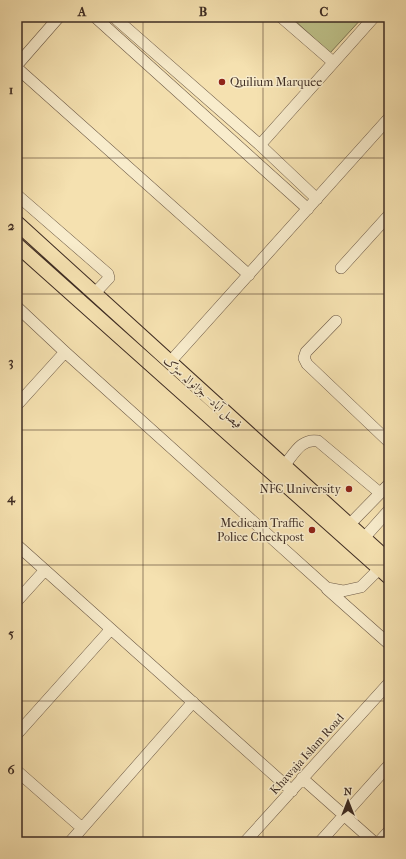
<svg xmlns="http://www.w3.org/2000/svg" width="406" height="859" viewBox="0 0 406 859" font-family="'IM FELL French Canon',Amiri,serif">
  <style>
    .park { fill: #bec28a; stroke: #7e7756 }
    .lines { fill: none; stroke-linecap: round; stroke-linejoin: round }
    .minor-casing { stroke: #6c5946; stroke-width: 12 }
    .major-casing { stroke: #3e2c23; stroke-width: 16 }
    .minor { stroke: #f8eccc; stroke-width: 11 }
    .major { stroke: #f5e1b0; stroke-width: 14 }
    .grid { fill: none; stroke: #3e2c23; stroke-width: 1; stroke-opacity: 0.55 }
    .poi-dot { fill: #8f2418; stroke: #f8eccc; stroke-width: 1.5 }
    .labels { text-anchor: middle; stroke-width: 3; stroke-linejoin: round; paint-order: stroke }
    .poi-label { font-size: 12px; fill: #3e2c23; stroke: #f8eccc; text-anchor: end }
    .street-label { font-size: 12px; fill: #3e2c23; stroke: #f8eccc }
    .neatline { fill: none; stroke: #3e2c23; stroke-width: 1.5 }
    .grid-label { font-size: 13px; text-anchor: middle; font-weight: bold; fill: #3e2c23 }
  </style>
  <rect width="100%" height="100%" fill="#f5e1b0"/>
  <filter id="stains"><feTurbulence type="fractalNoise" baseFrequency=".005" numOctaves="4"/><feColorMatrix values="0 0 0 0 .2 0 0 0 0 .09 0 0 0 0 .02 0 0 0 .5 -.17"/></filter>
  <radialGradient id="worn" r=".72"><stop offset=".6" stop-color="#630" stop-opacity="0"/><stop offset="1" stop-color="#630" stop-opacity=".3"/></radialGradient>
  <path class="park" d="M291 17H363L330 53Z"/>
  <g class="lines">
    <defs>
      <path id="minor" d="M95 17 308 209
        M114 17 260 145 317 199
        M281 17 333 62
        M17 65 59 17
        M17 68 249 275
        M260 145 374 17
        M17 195 108 274 109 278 94 294
        M341 268 389 215
        M17 307 65 352 327 588 343 591 361 587 380 568
        M336 321 306 352 304 358 307 364 389 442
        M170 362 389 118
        M17 405 65 352
        M284 466C294 454 301 438 318 441L380 493
        M349 525 389 484
        M364 538 389 510
        M17 545 292 791
        M327 589 389 644
        M17 601 45 570
        M17 734 111 629
        M17 771 82 828
        M302 778 374 842
        M70 842 193 702
        M245 842 389 683
        M320 842 389 765
        M379 842 389 831"/>
      <path id="major" d="M17 223 389 561
        M17 245 389 577"/>
    </defs>
    <use href="#minor" class="minor-casing"/>
    <use href="#major" class="major-casing"/>
    <use href="#minor" class="minor"/>
    <use href="#major" class="major"/>
  </g>
  <path class="grid" d="M143 17V842M263 17V842M17 158H389M17 294H389M17 430H389M17 565H389M17 701H389"/>
  <g class="poi-dot">
    <circle cx="222" cy="82" r="4"/>
    <circle cx="349" cy="489" r="4"/>
    <circle cx="312" cy="530" r="4"/>
  </g>
  <g class="labels">
    <g class="poi-label">
      <text x="230" y="86" text-anchor="start">Quilium Marquee</text>
      <text x="341" y="493">NFC University</text>
      <text x="304" y="527">Medicam Traffic<tspan x="304" dy="14">Police Checkpost</tspan></text>
    </g>
    <g class="street-label">
      <text transform="translate(203 392) rotate(42)" y="4">فیصل آباد– جڑانوالہ سڑک</text>
      <text transform="translate(307 754) rotate(-48)" y="4">Khawaja Islam Road</text>
    </g>
  </g>
  <rect width="406" height="859" fill="none" stroke="#f5e1b0" stroke-width="44"/>
  <g transform="translate(348 801)" stroke="#f8eccc" stroke-width="3" paint-order="stroke">
  <path d="M0-3L7 15L0 10L-7 15Z" fill="#3e2c23"/>
  <text y="-6" font-size="11" font-weight="bold" text-anchor="middle" fill="#3e2c23">N</text>
  </g>
  <rect x="22" y="22" width="362" height="815" class="neatline"/>
  <g class="grid-label">
    <text x="82" y="16">A</text>
    <text x="203" y="16">B</text>
    <text x="324" y="16">C</text>
    <text x="11" y="94">1</text>
    <text x="11" y="230">2</text>
    <text x="11" y="366">3</text>
    <text x="11" y="502">4</text>
    <text x="11" y="638">5</text>
    <text x="11" y="774">6</text>
  </g>
  <rect width="100%" height="100%" filter="url(#stains)"/>
  <rect width="100%" height="100%" fill="url(#worn)"/>
</svg>
